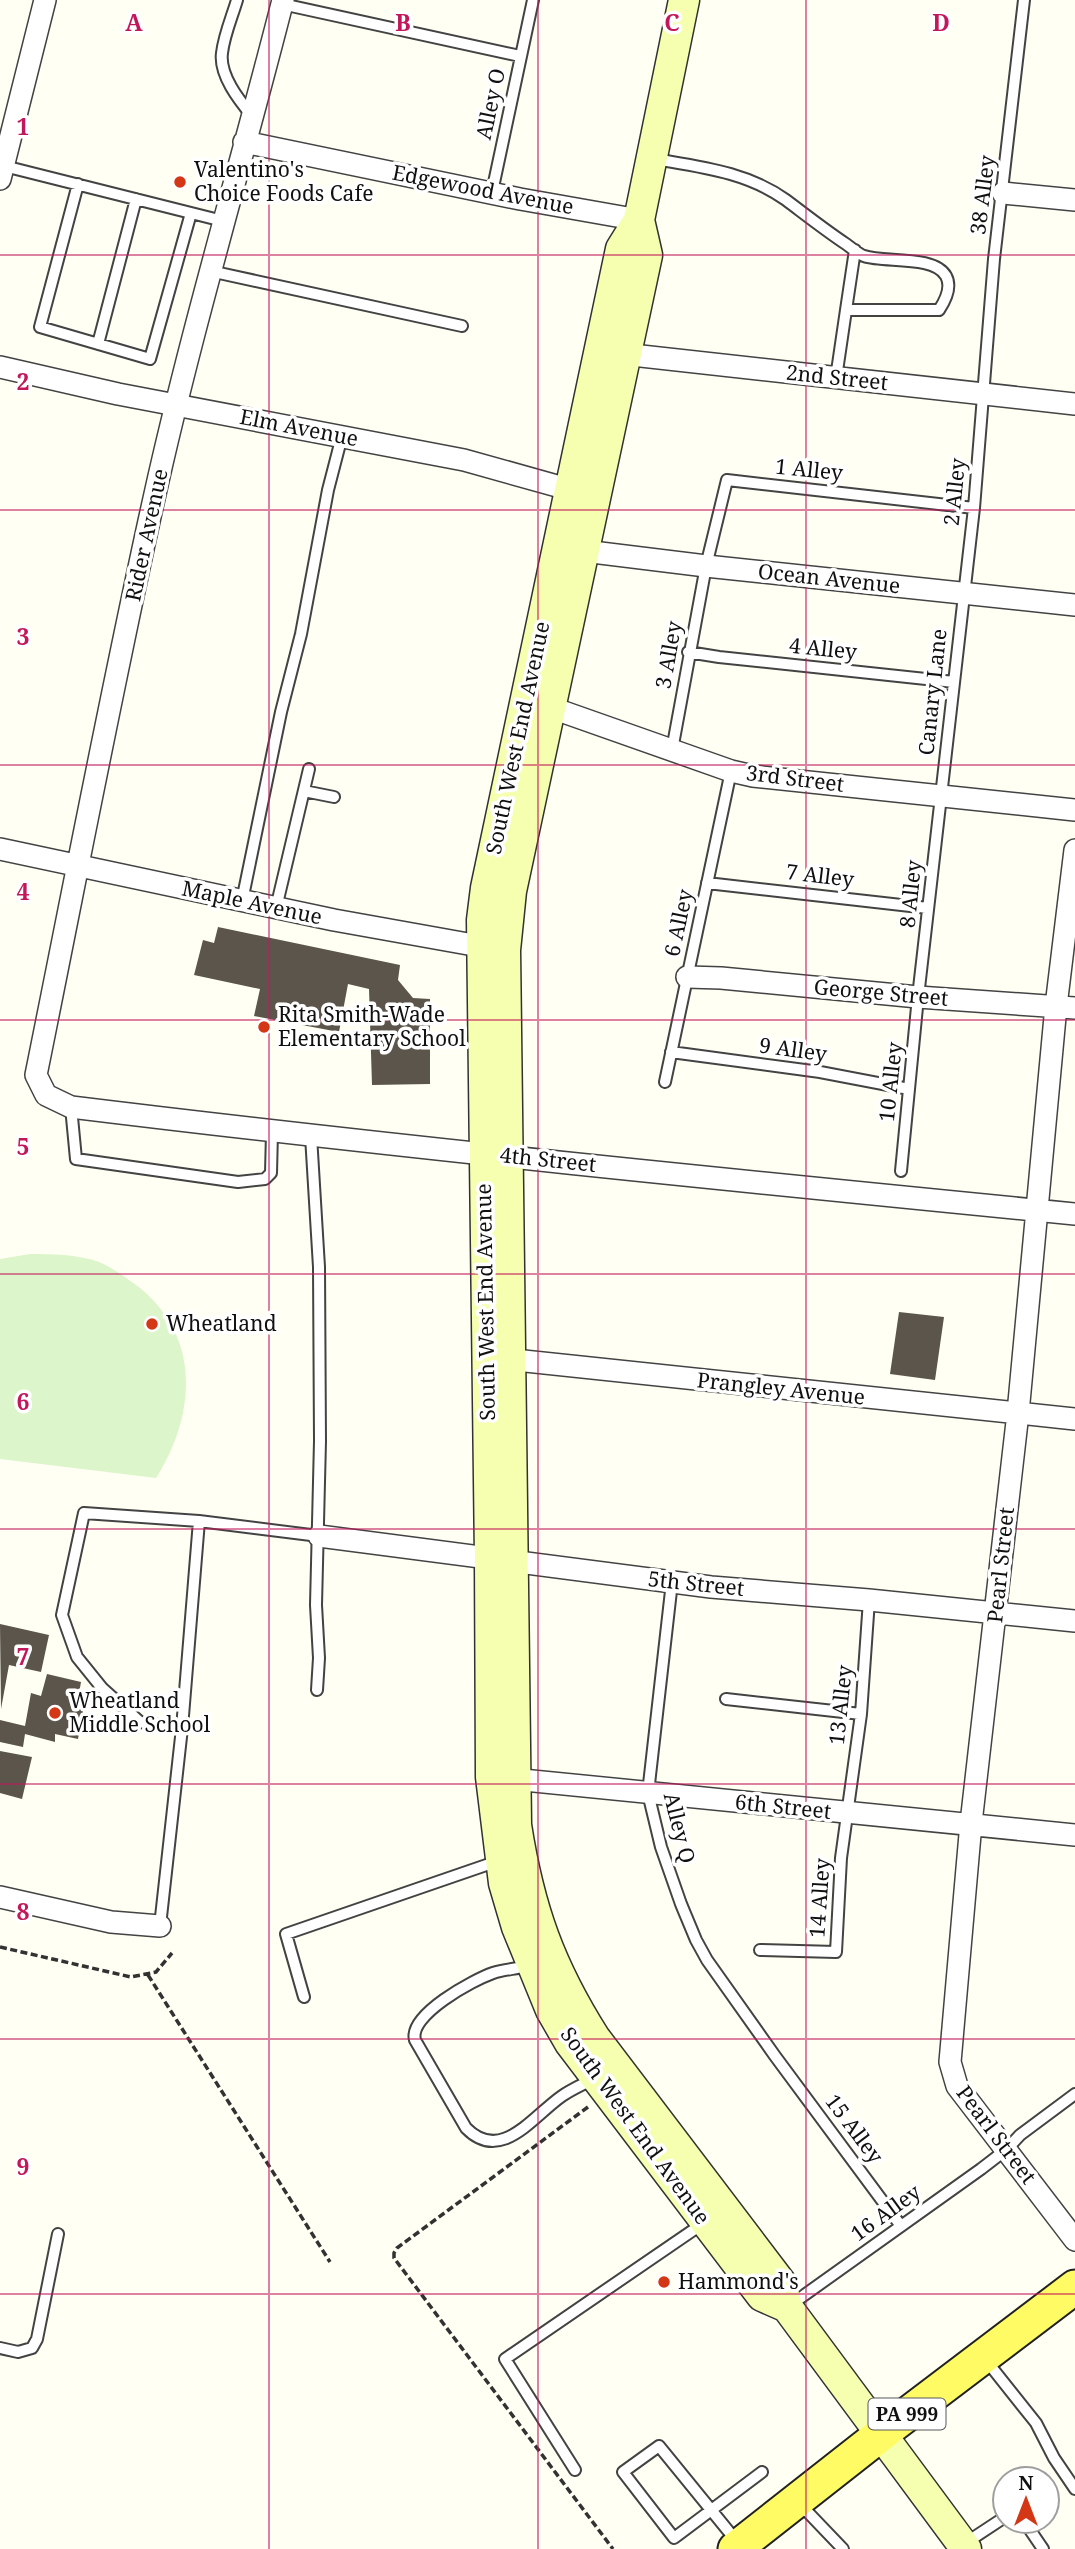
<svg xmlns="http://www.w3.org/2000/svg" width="1075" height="2549" viewBox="0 0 1075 2549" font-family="'Noto Serif',serif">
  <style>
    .pitch { fill: #ddf5ca }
    .building { fill: #5b554b }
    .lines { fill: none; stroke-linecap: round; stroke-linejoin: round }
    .lane-casing { stroke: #434343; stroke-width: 14 }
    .street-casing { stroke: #434343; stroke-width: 24 }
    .secondary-casing { stroke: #323232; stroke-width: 33 }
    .primary-casing { stroke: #212121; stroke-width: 37 }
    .path { stroke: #323232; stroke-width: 3.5; stroke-dasharray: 7 3.5; stroke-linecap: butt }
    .lane { stroke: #fff; stroke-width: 10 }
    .street { stroke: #fff; stroke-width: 21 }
    .secondary { stroke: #f6ffaf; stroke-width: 30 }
    .primary { stroke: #fffb64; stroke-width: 33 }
    .grid { fill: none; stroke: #c2185b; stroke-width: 2; stroke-opacity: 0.55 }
    .poi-dot { fill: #d33716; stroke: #fff; stroke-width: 2.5 }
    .labels { text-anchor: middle; stroke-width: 7; stroke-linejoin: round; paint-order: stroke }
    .shield { fill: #fff; stroke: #585858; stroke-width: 2 }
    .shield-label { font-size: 19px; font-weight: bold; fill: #101010 }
    .street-label { font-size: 21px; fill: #101010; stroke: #fff }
    .poi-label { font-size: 21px; fill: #101010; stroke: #fff; text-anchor: start }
    .grid-label { font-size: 23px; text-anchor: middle; font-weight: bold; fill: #c2185b; stroke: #fff; stroke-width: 7; stroke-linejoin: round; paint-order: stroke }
  </style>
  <rect width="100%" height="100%" fill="#fffff4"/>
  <path class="pitch" d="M30 1254C53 1254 76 1254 99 1262 113 1268 128 1279 140 1288 202 1339 195 1416 156 1478L0 1459V1259Z"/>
  <path class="building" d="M218 927 400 965 398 980 413 998 430 999V1084L372 1085 369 989 348 984 339 1032 254 1016 260 989 194 975 203 940 214 943Z
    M899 1312 944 1317 935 1380 890 1374Z
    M0 1624 49 1635 41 1672 9 1665 1 1709Z
    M47 1674 81 1682 77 1705 84 1706 78 1739 55 1734V1742L25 1734 23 1747 0 1742V1720L25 1726 31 1693 41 1696Z
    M0 1751 32 1757 22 1799 0 1793Z"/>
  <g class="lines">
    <defs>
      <path id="lane" d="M237 0C232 17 224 35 222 53 219 75 239 100 252 116
        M282 4 520 56
        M655 159C701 167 747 172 786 200 806 215 825 230 846 244 852 248 858 254 864 256 884 263 934 255 946 276 952 287 945 301 939 310H846L836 378
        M4 166 223 221
        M78 184 40 327 150 359 191 213
        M492 192 533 0
        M210 271 462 326
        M846 310 855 250
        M98 344 136 199
        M688 652 719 657 954 682
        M672 750 706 566 727 480 974 508
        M304 791 334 797
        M707 883 928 908
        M242 901 281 712 301 634 328 490 342 436
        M276 908 309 769
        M671 1052 820 1072 909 1089
        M665 1082 731 771
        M71 1107 76 1159 238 1182 265 1179 271 1173 272 1132
        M311 1136 319 1267 320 1441 316 1605 319 1658 317 1690
        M901 1171 918 997 974 508 994 259 1024 0
        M672 1582 648 1793 661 1847 681 1904 696 1940 707 1960 775 2056 901 2226
        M726 1699 861 1714
        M182 1728 140 1722 102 1688 77 1657 62 1615 84 1513 199 1521
        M160 1926 182 1728 199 1521 319 1536
        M760 1950 836 1952 841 1858 861 1714 869 1600
        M531 1965C518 1969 505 1969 493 1973 473 1980 408 2015 415 2040L466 2128C501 2164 533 2116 562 2096 572 2089 584 2084 595 2078
        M304 1997 286 1934 498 1861
        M789 2306 981 2169 1007 2149 1020 2135 1075 2094
        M0 2348 18 2352 32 2348 37 2339 58 2234
        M985 2359 1036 2423 1054 2458 1075 2489
        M575 2470 505 2359 705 2222
        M799 2503 843 2549
        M1024 2521 1043 2549
        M738 2543 659 2446 623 2472 674 2538 762 2472
        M964 2544 1005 2517"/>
      <path id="street" d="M283 0C241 165 192 328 155 494 112 687 75 882 36 1075L46 1095 71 1107C405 1148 740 1181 1075 1214
        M244 142 520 199 639 220
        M0 179 45 0
        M1003 193 1075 200
        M614 353 1075 404
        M0 367 118 394 464 460 582 493
        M584 551 706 566 1075 605
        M538 703 731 771 753 776 1075 810
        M0 849 334 920 496 949
        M1075 850 1056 1006 1018 1413 971 1823 950 2062 957 2086 1075 2240
        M687 977 721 978 918 997 1075 1008
        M496 1358 1075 1419
        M319 1536 711 1587 869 1600 1075 1621
        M503 1778 1075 1835
        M0 1897 111 1922 160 1926"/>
      <path id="secondary" d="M684 0 639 220 621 249 486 888 482 920 490 1559 491 1777 504 1883 517 1927 551 2010 570 2043 762 2296 787 2307
        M639 220 647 255 511 891 505 950 516 1825C529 1909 550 1967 595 2038L781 2283 787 2307 966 2549"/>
      <path id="primary" d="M735 2549 889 2428 1075 2287"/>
    </defs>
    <use href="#lane" class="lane-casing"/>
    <use href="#street" class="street-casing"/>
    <use href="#secondary" class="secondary-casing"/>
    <use href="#primary" class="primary-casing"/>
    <path class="path" d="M0 1947 131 1977 156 1972 172 1953
      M148 1975 330 2262
      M588 2107 397 2248 394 2253V2258L613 2549"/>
    <use href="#lane" class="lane"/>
    <use href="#street" class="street"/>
    <use href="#secondary" class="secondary"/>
    <use href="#primary" class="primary"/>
  </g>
  <path class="grid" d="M269 0V2549M538 0V2549M806 0V2549M0 255H1075M0 510H1075M0 765H1075M0 1020H1075M0 1274H1075M0 1529H1075M0 1784H1075M0 2039H1075M0 2294H1075"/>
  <g class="poi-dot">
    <circle cx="180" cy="182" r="7"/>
    <circle cx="264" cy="1027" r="7"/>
    <circle cx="152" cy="1324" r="7"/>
    <circle cx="55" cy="1713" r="7"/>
    <circle cx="664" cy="2282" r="7"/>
  </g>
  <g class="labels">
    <rect class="shield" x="868.5" y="2398.5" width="77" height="31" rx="5"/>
    <g class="shield-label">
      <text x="907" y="2421">PA 999</text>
    </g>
    <g class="street-label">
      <text transform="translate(491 104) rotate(-78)" y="7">Alley O</text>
      <text transform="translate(483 190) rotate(11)" y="7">Edgewood Avenue</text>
      <text transform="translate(983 195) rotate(-83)" y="7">38 Alley</text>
      <text transform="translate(837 378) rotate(6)" y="7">2nd Street</text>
      <text transform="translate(299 428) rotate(11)" y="7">Elm Avenue</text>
      <text transform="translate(809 470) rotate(6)" y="7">1 Alley</text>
      <text transform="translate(955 492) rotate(-84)" y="7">2 Alley</text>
      <text transform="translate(147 535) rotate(-78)" y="7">Rider Avenue</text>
      <text transform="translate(829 579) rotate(6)" y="7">Ocean Avenue</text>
      <text transform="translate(823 649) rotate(6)" y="7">4 Alley</text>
      <text transform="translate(669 655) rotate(-80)" y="7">3 Alley</text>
      <text transform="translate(933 692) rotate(-84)" y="7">Canary Lane</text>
      <text transform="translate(518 738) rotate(-78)" y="7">South West End Avenue</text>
      <text transform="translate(795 779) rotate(7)" y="7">3rd Street</text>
      <text transform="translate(820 876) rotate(7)" y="7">7 Alley</text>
      <text transform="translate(911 894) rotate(-84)" y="7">8 Alley</text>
      <text transform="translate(252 903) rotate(12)" y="7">Maple Avenue</text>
      <text transform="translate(679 923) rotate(-78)" y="7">6 Alley</text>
      <text transform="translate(881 993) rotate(5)" y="7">George Street</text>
      <text transform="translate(793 1050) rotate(8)" y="7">9 Alley</text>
      <text transform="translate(891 1082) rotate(-84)" y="7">10 Alley</text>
      <text transform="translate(548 1160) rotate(6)" y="7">4th Street</text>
      <text transform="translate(486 1302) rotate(-91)" y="7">South West End Avenue</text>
      <text transform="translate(781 1389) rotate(6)" y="7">Prangley Avenue</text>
      <text transform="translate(1001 1565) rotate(-84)" y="7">Pearl Street</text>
      <text transform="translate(696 1584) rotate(6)" y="7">5th Street</text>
      <text transform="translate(841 1705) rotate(-84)" y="7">13 Alley</text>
      <text transform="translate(783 1807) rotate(6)" y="7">6th Street</text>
      <text transform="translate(679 1828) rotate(76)" y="7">Alley Q</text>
      <text transform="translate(820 1898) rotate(-86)" y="7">14 Alley</text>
      <text transform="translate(635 2126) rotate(54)" y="7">South West End Avenue</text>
      <text transform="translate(854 2129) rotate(53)" y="7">15 Alley</text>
      <text transform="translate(996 2135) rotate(53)" y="7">Pearl Street</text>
      <text transform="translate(886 2213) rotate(-36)" y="7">16 Alley</text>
    </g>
    <g class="poi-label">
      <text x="194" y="177">Valentino's<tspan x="194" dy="24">Choice Foods Cafe</tspan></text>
      <text x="278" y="1022">Rita Smith-Wade<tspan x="278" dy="24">Elementary School</tspan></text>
      <text x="166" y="1331">Wheatland</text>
      <text x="69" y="1708">Wheatland<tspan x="69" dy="24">Middle School</tspan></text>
      <text x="678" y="2289">Hammond's</text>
    </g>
  </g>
  <g class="grid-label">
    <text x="134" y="31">A</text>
    <text x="403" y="31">B</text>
    <text x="672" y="31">C</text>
    <text x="941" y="31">D</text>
    <text x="23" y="135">1</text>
    <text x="23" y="390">2</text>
    <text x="23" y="645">3</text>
    <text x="23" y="900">4</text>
    <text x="23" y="1155">5</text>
    <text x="23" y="1410">6</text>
    <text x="23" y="1665">7</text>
    <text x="23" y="1920">8</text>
    <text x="23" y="2175">9</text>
  </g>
  <g transform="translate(1026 2500)"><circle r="33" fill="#ffffff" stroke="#9f9f9f" stroke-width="2"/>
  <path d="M0-5L12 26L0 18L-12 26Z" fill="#d33716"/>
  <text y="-10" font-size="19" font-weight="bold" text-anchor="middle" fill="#101010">N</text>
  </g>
</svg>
